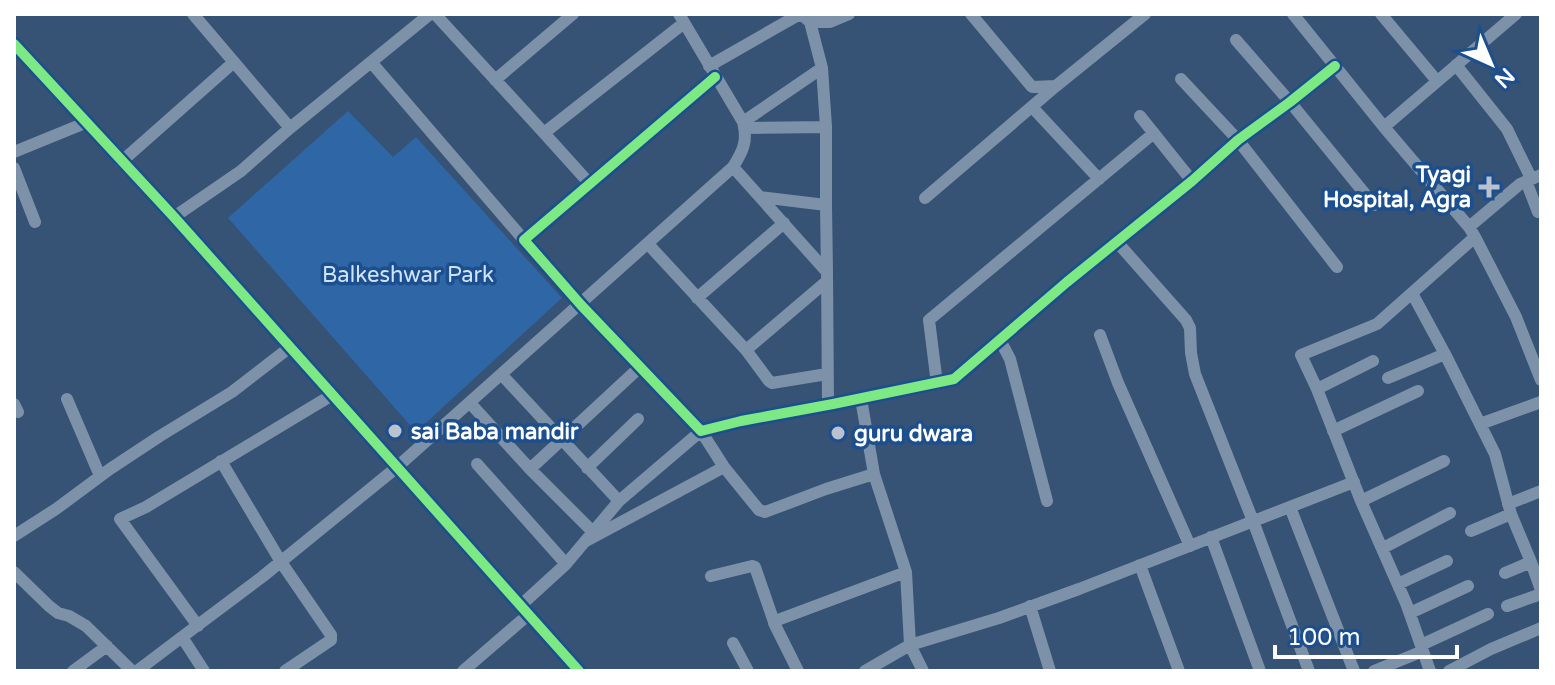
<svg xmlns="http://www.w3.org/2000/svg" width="1555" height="685" viewBox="0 0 1555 685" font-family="'Varela Round',sans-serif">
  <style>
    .green { fill: #2f66a5 }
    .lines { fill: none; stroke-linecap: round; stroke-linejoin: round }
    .minor { stroke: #7d92a8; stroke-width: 12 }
    .cycleway-casing { stroke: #1b4f8f; stroke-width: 15 }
    .cycleway { stroke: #7ce984; stroke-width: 10 }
    .poi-dot { fill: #b9c2ce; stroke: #1b4f8f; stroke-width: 3 }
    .labels { text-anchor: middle; stroke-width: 7; stroke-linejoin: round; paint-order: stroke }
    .poi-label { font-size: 22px; font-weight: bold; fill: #fff; stroke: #1b4f8f; text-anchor: start }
    .park-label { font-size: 22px; fill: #cfe3fa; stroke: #1b4f8f }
  </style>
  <rect width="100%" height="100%" fill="#365274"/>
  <path class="green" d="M348 111 393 157 416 137 562 298 416 432 228 218Z"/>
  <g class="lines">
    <path class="minor" d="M193 14 290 128
      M435 14 544 133
      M801 14 810 22 822 68
      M971 14 1032 87 1056 86 1145 14
      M1293 14 1384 127 1516 14
      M1381 14 1437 81
      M810 22H830L849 14
      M1236 40 1290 102 1374 205
      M14 44 174 217 579 671
      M371 62 524 240
      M1456 65 1507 129 1531 178
      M709 66 800 14
      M715 77 524 240 581 305 701 431 741 421 833 404 954 379 1067 282 1192 181 1238 140 1290 102 1335 66
      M1181 79 1238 140 1337 267
      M495 80 573 14
      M1032 107 1099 179
      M1140 116 1192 181
      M743 122 822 68 826 127
      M1384 127 1469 227 1475 237 1377 324 1301 355 1317 389 1361 501 1406 603 1430 671
      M744 128 826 127V205
      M14 152 85 123
      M121 162 234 62
      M733 167 827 272 828 405
      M14 168 35 222
      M1526 181 1538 212
      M590 184 544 133 684 23
      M760 197 826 205 827 272
      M925 198 1056 86
      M174 217 241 171 290 128 430 14
      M1469 227 1520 184 1541 175
      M1475 237 1516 317 1541 380
      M1117 242 1186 320 1190 328 1191 353 1195 374 1253 521 1309 671
      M648 244 746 350
      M827 281 746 350 769 381 772 383 827 374
      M1412 293 1445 354 1495 454 1511 514 1531 562 1541 590
      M697 298 784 223
      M1100 335 1118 383 1190 546
      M1000 340 1010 359 1047 501
      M502 375 619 501
      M1388 378 1445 354
      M937 384 929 320 1154 133
      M1317 389 1373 361
      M67 399 100 476
      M861 399 874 474 906 572
      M470 403 530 469 593 532
      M14 404 18 412
      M1480 424 1541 402
      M1333 431 1418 391
      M221 461 281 562 331 635V640L285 671
      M477 464 566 564
      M724 467 759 510 765 512 826 489 874 474
      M587 468 638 419
      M530 469 640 367
      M1361 501 1444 461
      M1508 504 1541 491
      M1290 507 1354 671
      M1471 531 1511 514
      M14 536 56 509 110 469 160 436 232 392 289 348
      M1211 537 1260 671
      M1383 548 1450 513
      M1140 565 1179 671
      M14 572 49 606 58 613 69 616 86 626 132 671
      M1505 573 1531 562
      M711 576 752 566 755 567 774 622
      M1398 584 1447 561
      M520 606 566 564 619 501 701 431 724 467 586 541
      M1030 606 1050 671
      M1507 606 1541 594
      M1410 613 1468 586
      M198 626 120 519 146 507 332 395
      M733 643 748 671
      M1421 645 1488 614
      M73 671 107 646
      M137 671 182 637
      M204 671 182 637 262 577 396 468 733 167C743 151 748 141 743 122L679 14
      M463 671 528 615
      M798 671 774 623 775 621 906 572 910 645 865 671
      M923 671 910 645 999 618 1079 589 1354 482
      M1374 671 1423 651
      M1449 671 1491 649 1541 628"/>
    <defs>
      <path id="cycleway" d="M14 44 174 217 579 671
        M715 77 524 240 581 305 701 431 741 421 833 404 954 379 1067 282 1192 181 1238 140 1290 102 1335 66"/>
    </defs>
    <use href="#cycleway" class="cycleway-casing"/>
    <use href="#cycleway" class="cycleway"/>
  </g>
  <g class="poi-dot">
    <path d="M1485 175h8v8h8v8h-8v8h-8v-8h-8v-8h8z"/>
    <circle cx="395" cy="431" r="8"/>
    <circle cx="838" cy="433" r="8"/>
  </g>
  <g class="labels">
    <g class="poi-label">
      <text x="1471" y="182" text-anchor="end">Tyagi<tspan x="1471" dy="25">Hospital, Agra</tspan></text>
      <text x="411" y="439">sai Baba mandir</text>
      <text x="854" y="441">guru dwara</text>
    </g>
    <g class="park-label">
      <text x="408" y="282">Balkeshwar Park</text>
    </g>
  </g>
  <rect width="1555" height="685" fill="none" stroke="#ffffff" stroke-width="32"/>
  <g transform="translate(1491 64) rotate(136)" stroke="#1b4f8f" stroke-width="6" paint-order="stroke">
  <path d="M0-6L14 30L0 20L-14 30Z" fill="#ffffff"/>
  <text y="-12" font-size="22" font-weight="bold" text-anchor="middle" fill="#ffffff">N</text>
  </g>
  <path d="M1275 645v12h182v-12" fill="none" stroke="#ffffff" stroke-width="4"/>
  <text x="1287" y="645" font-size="24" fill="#ffffff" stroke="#1b4f8f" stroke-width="6" paint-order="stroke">100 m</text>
</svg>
